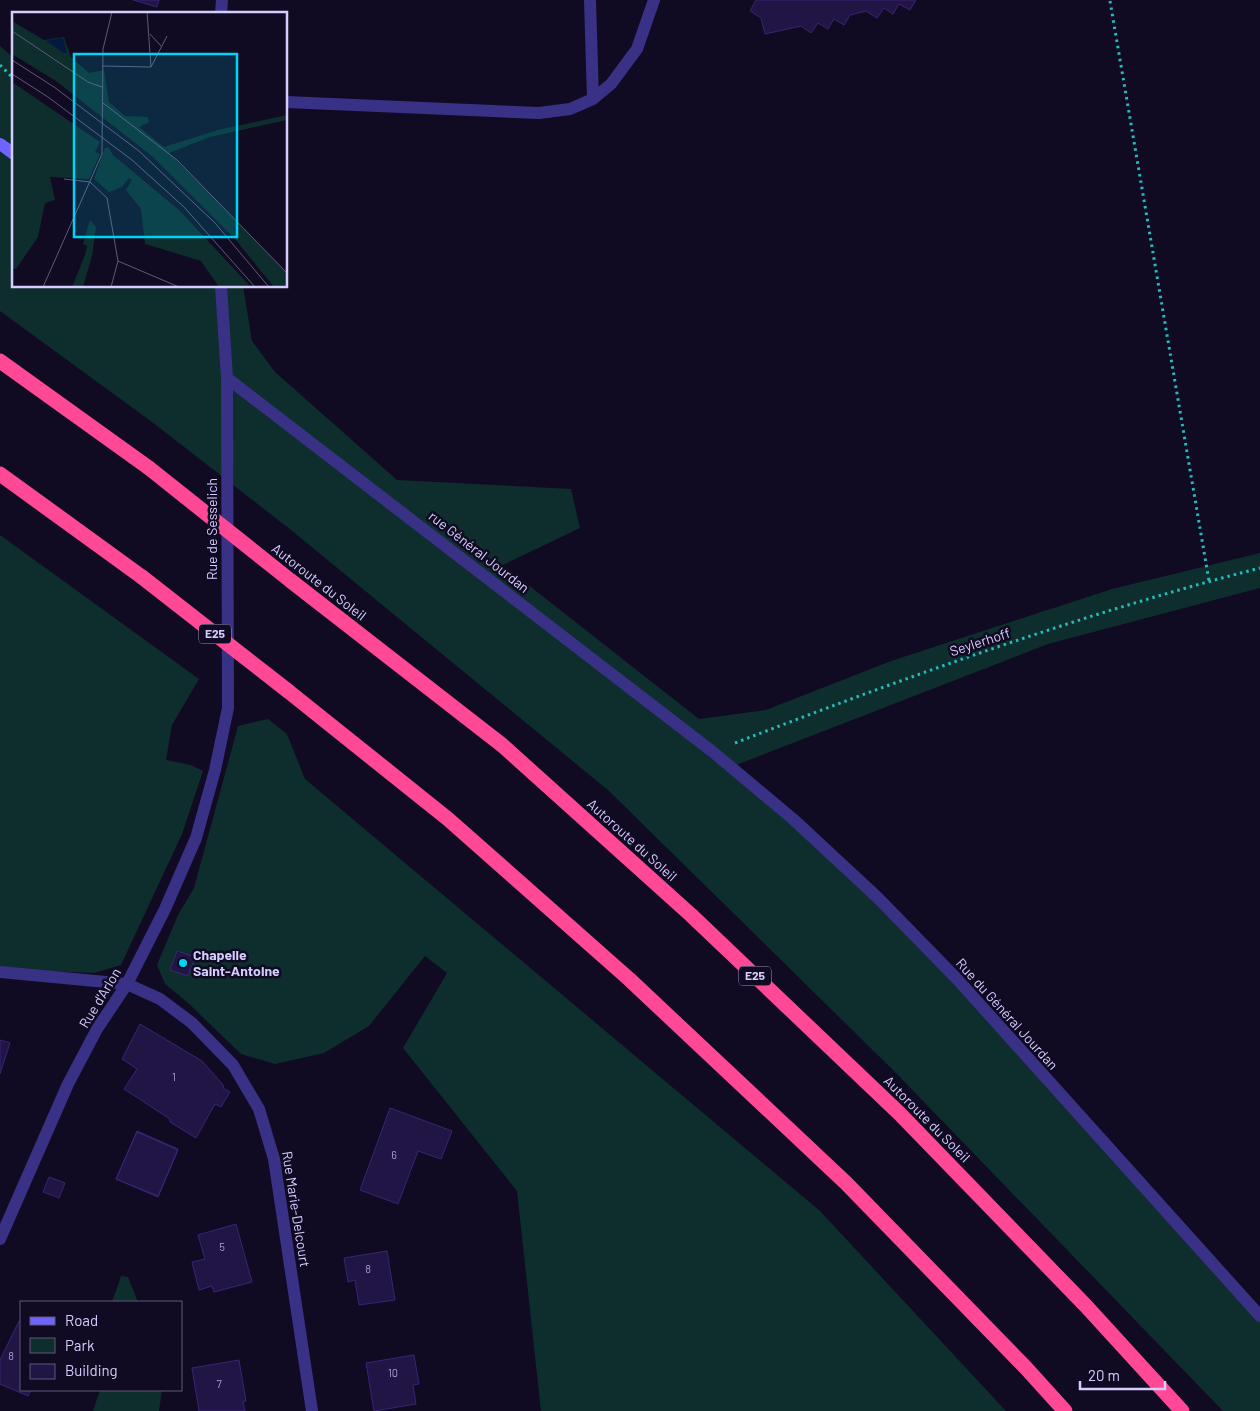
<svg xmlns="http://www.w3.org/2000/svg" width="1260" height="1411" viewBox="0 0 1260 1411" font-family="Barlow,sans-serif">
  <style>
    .green { fill: #0e2d2d }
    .building { fill: #211545; stroke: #382574 }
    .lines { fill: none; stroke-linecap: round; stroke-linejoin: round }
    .path { stroke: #21bebd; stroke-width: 3; stroke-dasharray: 2.5 4; stroke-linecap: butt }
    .service { stroke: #393186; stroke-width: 12 }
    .minor { stroke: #393186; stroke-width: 12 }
    .tertiary { stroke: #393186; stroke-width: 12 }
    .secondary { stroke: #6f64ff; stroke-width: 12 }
    .motorway { stroke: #ff4896; stroke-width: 15 }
    .motorway-bridge { stroke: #ff4896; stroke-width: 15 }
    .poi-dot { fill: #00d3f8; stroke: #100b22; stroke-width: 2 }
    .labels { text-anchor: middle; stroke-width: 5; stroke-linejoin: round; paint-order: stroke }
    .number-label { font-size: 11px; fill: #a89fd0 }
    .shield { fill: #100b22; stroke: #9a93bd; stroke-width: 1 }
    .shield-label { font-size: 12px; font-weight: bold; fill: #d5cdff }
    .street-label { font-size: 14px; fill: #d5cdff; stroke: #100b22 }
    .poi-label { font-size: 14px; font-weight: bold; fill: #d5cdff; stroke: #100b22; text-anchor: start }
    .inset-road { fill: none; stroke: #5f597a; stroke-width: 1 }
    .view { fill: #00d3f8; fill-opacity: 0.15; stroke: #00d3f8; stroke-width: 2.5 }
    .inset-edge { fill: none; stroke: #d5cdff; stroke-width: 2.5 }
  </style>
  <rect width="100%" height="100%" fill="#100b22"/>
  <path class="green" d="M0 46 14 58V286H243L252 341 275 372 397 480 571 489 580 528 503 565 699 719 766 710 891 661 1112 589 1260 553V588L1048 644 731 767 878 898 1260 1316V1411H1223L894 1071 609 791 291 530 152 422 0 311Z
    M0 535 199 679 172 725 166 760 191 765 203 771 182 834 121 965 94 973 0 969Z
    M268 719 287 734 305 779 820 1211 1006 1411H541L517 1191 403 1048 447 973 425 956 369 1026 324 1053 275 1064 241 1054 187 1002 165 984 157 965 178 915 194 888 238 726Z
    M121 1276 128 1277 138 1302H112Z
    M100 1390H162L159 1411H93Z"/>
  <path class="building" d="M133 0H159L157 7Z
    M756 0H916L910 10 899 4 893 14 884 8 877 18 866 11 850 15 844 25 834 19 828 29 818 23 811 33 801 26 765 34 761 18 750 11Z
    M177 951 195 957 188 976 170 970Z
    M140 1024 202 1061 224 1086 223 1088 230 1092 221 1107 215 1104 196 1138 170 1122V1119L124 1089 137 1069 122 1059Z
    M0 1040 10 1043 0 1074Z
    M390 1108 452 1131 441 1159 418 1151 398 1204 360 1190Z
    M137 1131 178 1149 158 1196 116 1179Z
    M137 1132 178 1150 158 1197 116 1179Z
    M49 1177 65 1183 59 1198 43 1192Z
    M236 1224 252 1282 214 1292 212 1286 199 1290 192 1262 205 1259 198 1235Z
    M387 1251 395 1300 359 1305 355 1280 348 1282 344 1258Z
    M19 1321 21 1322V1390H31L28 1396 0 1384V1360Z
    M414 1355 419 1384 413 1385 416 1404 374 1411 366 1363Z
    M239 1360 246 1401H243L245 1411H199L192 1368Z"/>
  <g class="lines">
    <path class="path" d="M1110 1 1209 581
      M0 65 14 79
      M735 743C906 677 1081 614 1260 568"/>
    <path class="service" d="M590 0 593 99
      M286 102 539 113 570 109 593 99 611 84 637 49 654 0"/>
    <path class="minor" d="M0 972 127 984 160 999 192 1023 233 1065 259 1109 274 1159 312 1411"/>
    <path class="tertiary" d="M221 14 222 0
      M227 378 713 752 793 819 878 898 958 980 1260 1316
      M0 1239 68 1084 97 1029 127 984 165 909 196 838 215 770 228 708 227 378 221 286"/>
    <path class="secondary" d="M0 144 14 154"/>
    <path class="motorway" d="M0 361 149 468
      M0 474 142 577
      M291 581 502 745 691 915 900 1114 1086 1306 1182 1411
      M288 691 448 819 629 979 846 1183 1026 1368 1065 1411"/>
    <path class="motorway-bridge" d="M149 468 291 581
      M142 577 288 691"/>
  </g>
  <circle class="poi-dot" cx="183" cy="963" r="5"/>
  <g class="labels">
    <g class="number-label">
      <text x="174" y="1081">1</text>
      <text x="394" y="1159">6</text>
      <text x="222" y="1251">5</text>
      <text x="368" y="1273">8</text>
      <text x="11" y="1360">8</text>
      <text x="393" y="1377">10</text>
      <text x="219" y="1388">7</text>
    </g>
    <g class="shield">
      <rect x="199" y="624.5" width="32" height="19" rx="4"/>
      <rect x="739" y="966.5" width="32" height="19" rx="4"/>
    </g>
    <g class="shield-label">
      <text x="215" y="638">E25</text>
      <text x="755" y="980">E25</text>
    </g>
    <g class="street-label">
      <text transform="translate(212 529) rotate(-90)" y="5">Rue de Sesselich</text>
      <text transform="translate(479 552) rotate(38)" y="5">rue Général Jourdan</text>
      <text transform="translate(319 582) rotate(38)" y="5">Autoroute du Soleil</text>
      <text transform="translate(980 642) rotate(-18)" y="5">Seylerhoff</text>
      <text transform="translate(632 840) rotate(42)" y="5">Autoroute du Soleil</text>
      <text transform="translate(100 998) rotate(-59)" y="5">Rue d'Arlon</text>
      <text transform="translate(1007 1014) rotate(48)" y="5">Rue du Général Jourdan</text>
      <text transform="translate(927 1119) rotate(45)" y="5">Autoroute du Soleil</text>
      <text transform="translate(296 1209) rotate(81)" y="5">Rue Marie-Delcourt</text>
    </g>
    <g class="poi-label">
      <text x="193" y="960">Chapelle<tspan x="193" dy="16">Saint-Antoine</tspan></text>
    </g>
  </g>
  <g transform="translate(12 12)">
    <rect width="275" height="275" fill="#100b22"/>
    <path d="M0 9 32 28 52 25 59 45 77 61 92 58 97 90 113 104 136 105 137 110 127 115 152 135 206 118 275 103V108L198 125 157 141 275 261V275H262L223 227 141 145 44 69 0 42ZM0 70 88 130 83 140 88 142 77 167 38 165 43 188 33 191 26 225 4 257 0 256ZM96 135 101 143 168 199 239 275H207L189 249 133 232 129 197 114 178 120 168 117 166 110 175 97 180 82 167 93 136ZM78 208 84 215 80 244 71 275H60L73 243 75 234 71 232Z" fill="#0e2d2d"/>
    <path d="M51 26 55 41H52L34 29Z" fill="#041842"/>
    <path class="inset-road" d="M135 0 139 55M0 19 76 70 90 75M138 22 149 34M0 48 42 75 127 139 203 211 257 275M90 54 139 55 155 24M0 62 36 85 120 148 172 195 243 275M91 91 165 148 275 261M52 167 78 170 95 186 106 249 99 275M106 249 167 275M31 275 90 142 91 37 100 0"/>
    <path class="view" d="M62 42H225V225H62Z"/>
    <rect width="275" height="275" class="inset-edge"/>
  </g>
  <rect x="20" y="1301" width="162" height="90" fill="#100b22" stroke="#5f597a"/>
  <rect x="30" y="1317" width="25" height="8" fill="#6f64ff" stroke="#5f597a"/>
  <text x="65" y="1326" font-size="15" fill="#d5cdff">Road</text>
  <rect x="30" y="1338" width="25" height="15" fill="#0e2d2d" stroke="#5f597a"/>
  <text x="65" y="1351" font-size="15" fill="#d5cdff">Park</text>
  <rect x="30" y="1364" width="25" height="15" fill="#211545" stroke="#5f597a"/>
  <text x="65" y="1376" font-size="15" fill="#d5cdff">Building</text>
  <path d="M1080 1381v8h85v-8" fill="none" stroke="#d5cdff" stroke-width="2.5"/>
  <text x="1088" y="1381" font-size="15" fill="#d5cdff" stroke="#100b22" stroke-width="4" paint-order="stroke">20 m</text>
</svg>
